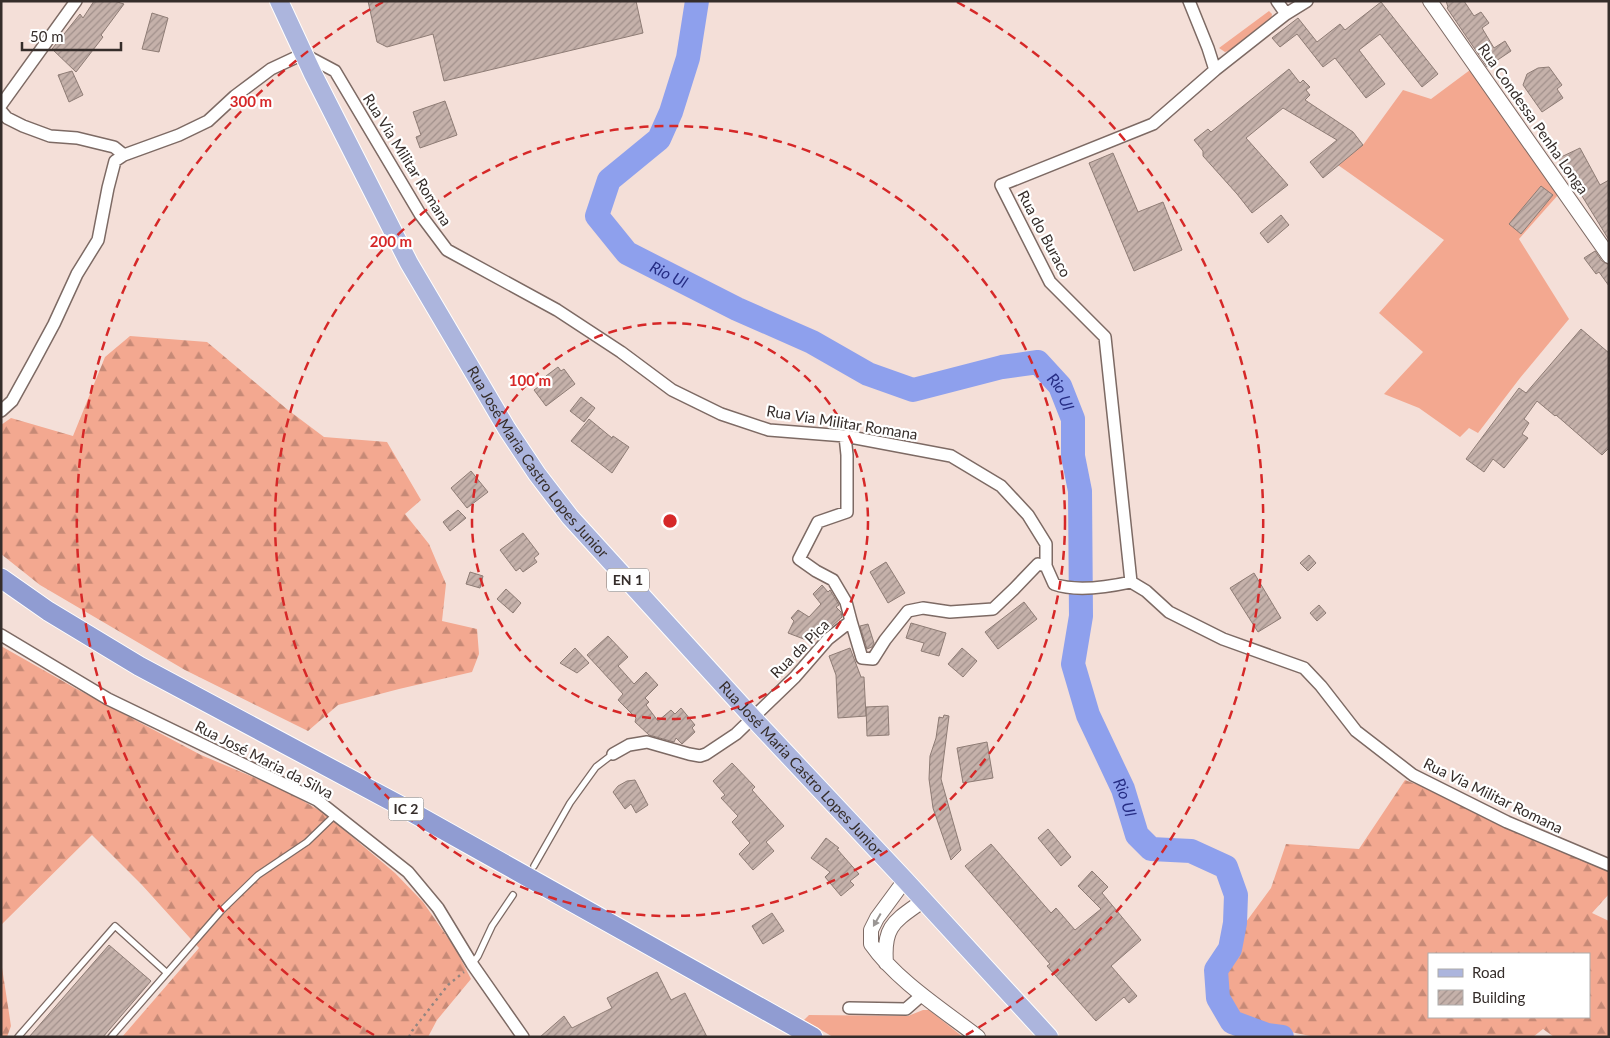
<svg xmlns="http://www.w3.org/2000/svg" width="1610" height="1038" viewBox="0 0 1610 1038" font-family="Lato,sans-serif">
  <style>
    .grass { fill: #f3a890 }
    .forest { fill: url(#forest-firs); fill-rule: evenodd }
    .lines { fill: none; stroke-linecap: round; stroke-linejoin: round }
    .river { stroke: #8ea0ed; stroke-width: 24 }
    .building { fill: url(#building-hatch); stroke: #8e7c75 }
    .service-casing { stroke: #7d6a64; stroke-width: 8 }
    .minor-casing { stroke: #7d6a64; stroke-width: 14 }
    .tertiary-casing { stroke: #7d6a64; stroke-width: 16 }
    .primary-casing { stroke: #fff; stroke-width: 20 }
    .trunk-casing { stroke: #fff; stroke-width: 21 }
    .path { stroke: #938580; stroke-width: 2.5; stroke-dasharray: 2.5 4; stroke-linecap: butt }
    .service { stroke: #fff; stroke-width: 5.5 }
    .minor { stroke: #fff; stroke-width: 11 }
    .tertiary { stroke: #fff; stroke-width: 14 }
    .primary { stroke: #acb5dd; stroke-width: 18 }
    .trunk { stroke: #909cd2; stroke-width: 19 }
    .oneway { fill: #9a9694 }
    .ring { fill: none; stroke: #d62828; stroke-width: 2.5; stroke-dasharray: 9 6 }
    .labels { text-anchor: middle; stroke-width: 4.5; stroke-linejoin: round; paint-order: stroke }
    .shield { fill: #fff; stroke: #726c6a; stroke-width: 1 }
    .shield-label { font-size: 14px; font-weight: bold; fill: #352d2a }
    .street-label { font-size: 15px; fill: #352d2a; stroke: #fff }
    .water-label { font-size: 16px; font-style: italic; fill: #262d84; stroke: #fff }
    .centre { fill: #d62828; stroke: #fff; stroke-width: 2.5 }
    .ring-label { font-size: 15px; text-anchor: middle; font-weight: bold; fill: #d62828; stroke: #fff; stroke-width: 4.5; stroke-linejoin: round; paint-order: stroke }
  </style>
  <defs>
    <pattern id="forest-firs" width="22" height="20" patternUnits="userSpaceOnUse" patternTransform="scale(1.25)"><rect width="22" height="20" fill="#f3a890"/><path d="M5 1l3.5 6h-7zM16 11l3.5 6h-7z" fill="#c68976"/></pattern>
    <pattern id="building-hatch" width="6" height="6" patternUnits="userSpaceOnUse" patternTransform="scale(1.25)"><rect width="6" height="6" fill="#c5b1aa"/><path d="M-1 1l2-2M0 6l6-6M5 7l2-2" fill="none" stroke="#a1908b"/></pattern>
  </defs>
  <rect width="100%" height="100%" fill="#f4dfd8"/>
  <path class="grass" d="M1269 11 1272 14 1271 20 1231 50 1225 52 1219 48Z
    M1470 70 1558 195 1519 239 1569 319 1520 378 1478 433 1469 428 1460 437 1419 408 1384 394 1423 352 1379 313 1444 240 1338 165 1363 145 1403 90 1431 99Z
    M923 1010H929L963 1037H833L804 1020 809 1015 908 1016Z"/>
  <path class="forest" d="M130 336 207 342 288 410 324 437 387 442 421 500 405 514 429 544 446 584 442 621 477 629 479 654 472 672 399 689 338 705 308 731 185 670 40 585 1 554V425L11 418 73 436 105 357Z
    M1 646 75 688 201 755 284 790 324 813 395 873 423 902 455 948 471 979 437 1020 428 1037H122L199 948 142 885 92 835 1 925Z
    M1405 780 1429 789 1543 844 1609 870V894L1592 913 1609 921V1037H1554L1543 1029 1533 1037H1315L1256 1025 1234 1019 1225 1002 1221 981 1223 968 1237 944 1246 922 1271 888 1286 844 1359 849ZM1429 954H1589V1017H1429Z
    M1 961 11 1026 7 1037H1Z"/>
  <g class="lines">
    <path class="river" id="s1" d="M697 1 688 58 671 112 659 139 609 180 597 216 627 253 737 309 812 342 868 374 913 390 1002 367 1038 362 1060 386 1073 419V456L1080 491 1081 616 1073 664 1088 715 1123 789 1137 835 1151 849 1191 851 1226 867 1236 895 1235 923 1230 949 1216 970 1218 998 1232 1022 1267 1035 1282 1037"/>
  </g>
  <path class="building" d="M94 1H114L124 4 101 35 103 37 76 72 52 49 80 14 83 18Z
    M368 1H636L643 33 444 81 433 34 387 47 377 42Z
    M1446 1H1464L1474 16 1481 12 1489 23 1482 28 1494 48 1505 41 1511 51 1487 67 1447 8 1448 7Z
    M1381 2 1438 74 1422 87 1380 34 1359 50 1385 84 1366 98 1335 58 1323 67 1297 34 1280 47 1272 38 1298 18 1317 42 1340 24 1345 30Z
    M152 13 168 18 159 52 142 49Z
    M1549 67 1562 85 1557 89 1563 98 1542 112 1523 85 1527 74 1538 68Z
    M1289 69 1300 83 1303 80 1310 87 1306 90 1310 95 1305 100 1353 132 1363 145 1323 178 1310 162 1337 140 1283 108 1246 138 1288 185 1252 213 1237 194 1203 156V151L1194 140 1208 129 1211 132Z
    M72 71 83 95 69 102 58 75Z
    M445 101 457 135 420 148 416 137 421 135 413 112Z
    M1580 148 1600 185 1609 180V240L1571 178H1567L1559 158Z
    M1113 153 1138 212 1163 202 1182 250 1134 271 1089 163Z
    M1541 186 1553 195 1521 234 1509 224Z
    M1281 215 1289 225 1268 243 1260 233Z
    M1595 251 1602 261 1609 265V286L1599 272 1596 274 1584 258Z
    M1581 329 1609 353V448L1602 455 1556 415 1555 416 1537 401 1524 419 1529 423 1522 434 1528 438 1504 468 1493 459 1484 472 1466 459 1519 388 1526 393Z
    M558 367 561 371 564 369 575 384 546 406 534 390 548 380 546 376Z
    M581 397 595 408 584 422 570 411Z
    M589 419 612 438 613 436 629 447 612 473 571 441Z
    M471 471 488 492 467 508 451 488Z
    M458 510 466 518 450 531 443 522Z
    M523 533 539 554 534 558 537 562 523 572 520 568 516 571 500 550Z
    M1309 555 1316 563 1308 571 1300 563Z
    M886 562 905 593 888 603 870 572Z
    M470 572 483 576 480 588 466 584Z
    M1254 573 1281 618 1258 632 1230 588Z
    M822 585 828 592 830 590 839 605 836 607 841 612 842 617 820 637 809 641 788 633 794 621 791 618 798 610 809 617 821 604 813 594Z
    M506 589 521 603 513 613 497 599Z
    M1024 602 1037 619 998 649 985 632Z
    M1319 605 1326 613 1317 621 1310 613Z
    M911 623 946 633 939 656 921 651 924 643 906 638Z
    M868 624 874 643 872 647 867 649 860 626Z
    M608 636 628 657 618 666 634 684 646 672 658 685 645 698 649 702 646 705 658 721 671 710 675 714 681 708 695 725 692 728 695 732 682 744 676 738 674 742 649 735 635 722 636 718 618 700 623 694 587 655Z
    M575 648 589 663 577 673 560 663Z
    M850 648 861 677H864L866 716 838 718 836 675 829 656Z
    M962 648 977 661 963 677 948 664Z
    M888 706 889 735 867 736 866 707Z
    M944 715 949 716 941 779 961 850 951 860 933 808 929 779 930 756 936 738 939 717 943 718Z
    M987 742 993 778 963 783 957 748Z
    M732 763 755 787 752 790 784 826 766 842 774 851 753 870 739 854 750 843 732 822 738 816 721 798 725 795 713 781Z
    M635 780 648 805 636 813 631 804 625 809 613 792 618 786 627 781Z
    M1048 829 1071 857 1061 866 1038 838Z
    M826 838 839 848 837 849 859 874 850 881 854 885 841 896 825 877 830 872 811 858Z
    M991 844 1051 913 1056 908 1075 930 1101 909 1078 886 1092 871 1108 887 1102 893 1141 940 1111 966 1137 996 1129 1003 1124 997 1096 1021 1047 966 1050 964 965 866Z
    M772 913 784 931 763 944 752 926Z
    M109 945 151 981 103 1037H29Z
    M657 972 671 1000 685 993 707 1037H540L564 1016 572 1028 612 1008 607 998Z"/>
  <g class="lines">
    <defs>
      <path id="service" d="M534 866 570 803 596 767 613 754
        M472 964 478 956 492 926 513 895
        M18 1037 115 926 167 973
        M111 1037 221 911 258 875 307 842 336 814"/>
      <path id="minor" d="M1189 1 1208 48 1215 70
        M1277 1 1286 14
        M1 105 76 1
        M1 111 7 118 23 126 50 136 77 138 114 147 124 155
        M1 411 12 401 33 363 54 324 77 274 98 240 108 188 115 161 124 155 179 135 208 121 235 96 271 69 303 54 335 71 420 214 447 250 557 310 621 352 672 390 721 414 769 430 845 436 951 456 1001 486 1028 515 1046 544V566L1054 584C1076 592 1108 587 1131 582L1146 591 1169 612 1223 639 1304 668 1321 686 1356 731 1413 775 1507 822 1609 865
        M845 436 847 455V512L818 522 799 559 816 571 833 580 846 602 851 621
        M1131 582 1105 337 1050 282 1001 185 1153 124 1215 70 1286 14 1307 1
        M1 635 108 699 317 800 408 872 438 908 472 964 523 1037
        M613 754 629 745 647 742 689 754 700 756 706 754 736 734 795 677 828 639 851 621 862 658 873 659 885 640 908 611 923 608 950 612 993 609 1014 589 1038 564 1046 566
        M849 1008 906 1009 922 995"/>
      <path id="tertiary" d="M1430 1 1609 256
        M905 880 877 918 871 930V944C896 980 943 1010 978 1037
        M886 963C883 925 895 921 924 900"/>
      <g id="primary">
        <path id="s2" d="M279 1 313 74 409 263 507 429 537 474 570 517 753 718 905 880 1049 1037"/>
      </g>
      <path id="trunk" d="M1 578 48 611 139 666 399 805 813 1037"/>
    </defs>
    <use href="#service" class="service-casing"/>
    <use href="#minor" class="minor-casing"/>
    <use href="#tertiary" class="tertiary-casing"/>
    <use href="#primary" class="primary-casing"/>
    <use href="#trunk" class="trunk-casing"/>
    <path class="path" d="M409 1037 412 1031 448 985 464 972"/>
    <use href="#service" class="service"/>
    <use href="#minor" class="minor"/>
    <use href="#tertiary" class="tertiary"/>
    <use href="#primary" class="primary"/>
    <use href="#trunk" class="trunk"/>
  </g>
  <defs><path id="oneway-solid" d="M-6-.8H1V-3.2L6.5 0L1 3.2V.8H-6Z" transform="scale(1.25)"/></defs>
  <use class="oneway" href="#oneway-solid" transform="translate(877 920) rotate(120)"/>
  <g class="ring">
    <circle cx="670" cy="521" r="198"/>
    <circle cx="670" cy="521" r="395"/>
    <path d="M374 1035A593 593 0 0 1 383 2M957 2A593 593 0 0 1 966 1035"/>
  </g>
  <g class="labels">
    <g class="shield">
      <rect x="607" y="568.5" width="42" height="23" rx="4"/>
      <rect x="388.5" y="797.5" width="35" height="23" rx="4"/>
    </g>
    <g class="shield-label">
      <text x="628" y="585">EN 1</text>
      <text x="406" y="814">IC 2</text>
    </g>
    <g class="street-label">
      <text transform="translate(1533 119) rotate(55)" y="5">Rua Condessa Penha Longa</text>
      <text transform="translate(407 160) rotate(58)" y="5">Rua Via Militar Romana</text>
      <text transform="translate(1044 234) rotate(62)" y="5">Rua do Buraco</text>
      <text transform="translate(842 423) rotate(9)" y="5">Rua Via Militar Romana</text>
      <text dy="5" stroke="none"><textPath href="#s2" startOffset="530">Rua José Maria Castro Lopes Junior</textPath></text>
      <text transform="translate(800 649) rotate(-45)" y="5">Rua da Pica</text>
      <text transform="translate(264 760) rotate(27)" y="5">Rua José Maria da Silva</text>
      <text dy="5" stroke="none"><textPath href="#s2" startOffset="935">Rua José Maria Castro Lopes Junior</textPath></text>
      <text transform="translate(1493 796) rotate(26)" y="5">Rua Via Militar Romana</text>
    </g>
    <g class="water-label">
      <text dy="6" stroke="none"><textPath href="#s1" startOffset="341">Rio Ul</textPath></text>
      <text dy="6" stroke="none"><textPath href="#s1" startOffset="778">Rio Ul</textPath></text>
      <text dy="6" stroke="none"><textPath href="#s1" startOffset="1198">Rio Ul</textPath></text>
    </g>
  </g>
  <circle cx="670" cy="521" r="8" class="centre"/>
  <g class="ring-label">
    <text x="251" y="107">300 m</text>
    <text x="391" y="247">200 m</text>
    <text x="530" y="386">100 m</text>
  </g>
  <rect width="1610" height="1038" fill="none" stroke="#352d2a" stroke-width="5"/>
  <rect x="1428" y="953" width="162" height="65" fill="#ffffff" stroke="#aeabaa"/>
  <rect x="1438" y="969" width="25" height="8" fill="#acb5dd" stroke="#aeabaa"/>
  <text x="1472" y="978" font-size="15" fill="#352d2a">Road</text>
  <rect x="1438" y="990" width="25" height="15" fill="url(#building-hatch)" stroke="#aeabaa"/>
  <text x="1472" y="1003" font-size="15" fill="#352d2a">Building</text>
  <path d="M22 42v8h99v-8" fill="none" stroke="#352d2a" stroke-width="2.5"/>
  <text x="30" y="42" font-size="15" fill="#352d2a" stroke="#ffffff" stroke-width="4" paint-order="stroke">50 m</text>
</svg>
